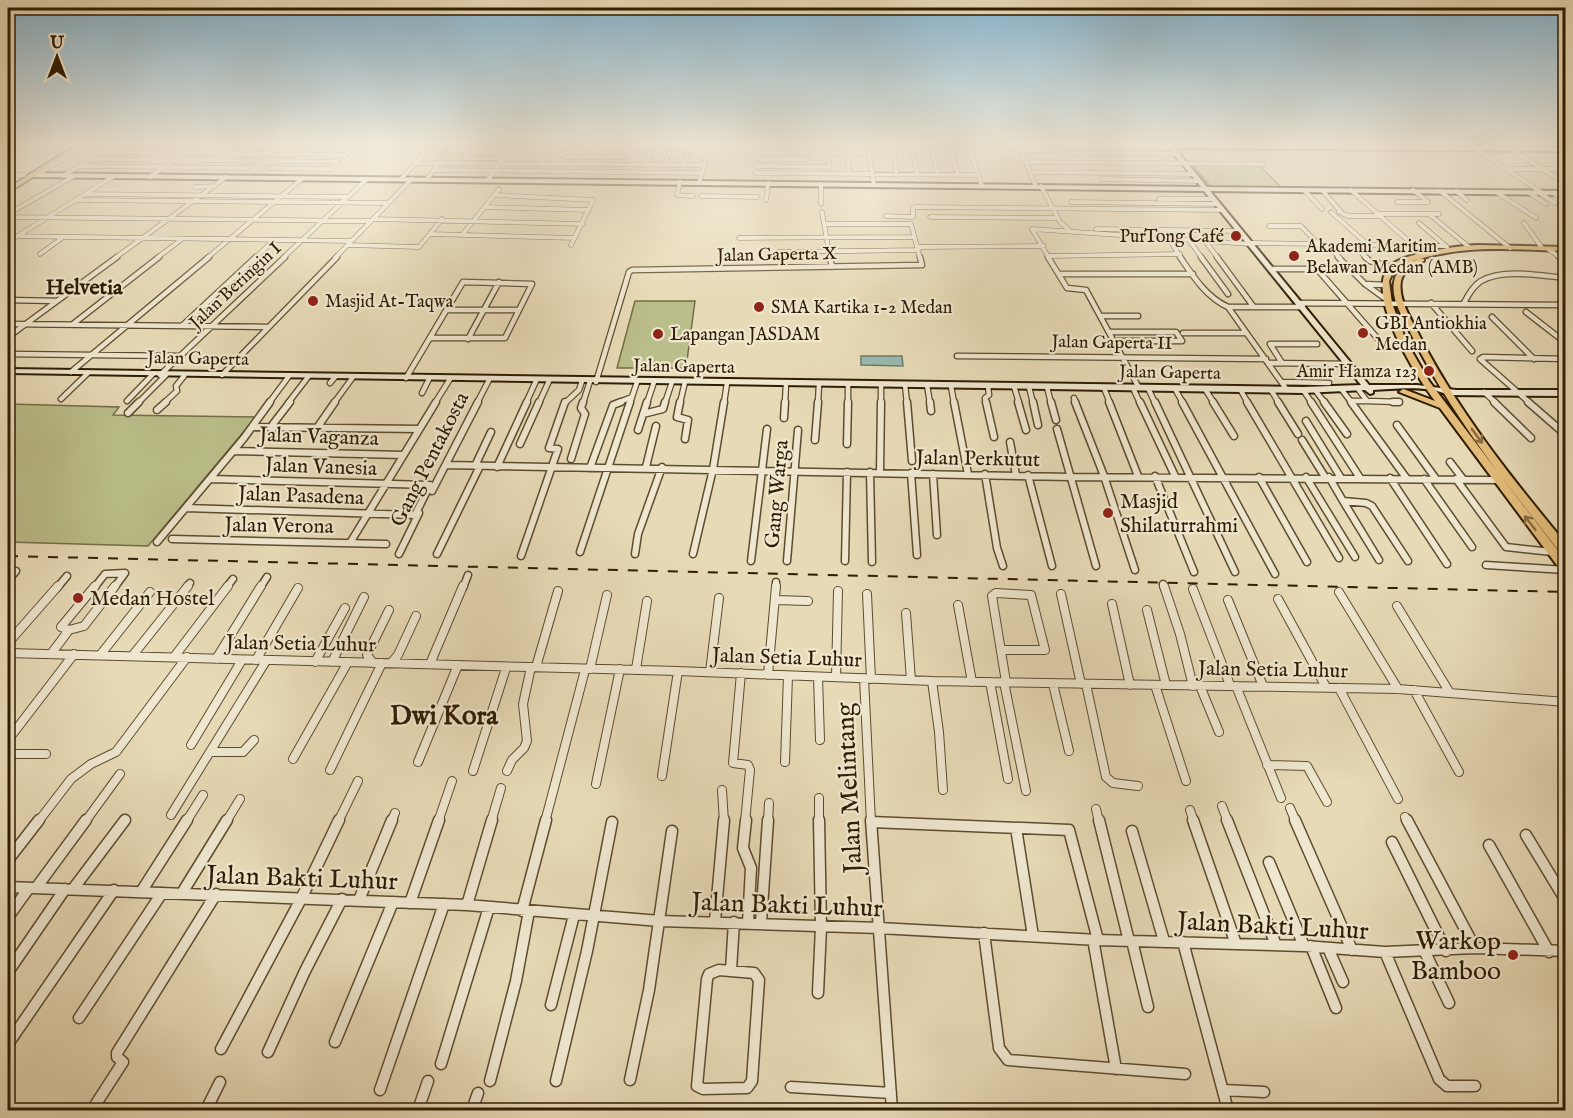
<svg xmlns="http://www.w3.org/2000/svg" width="1573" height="1118" viewBox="0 0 1573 1118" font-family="'IM FELL English',serif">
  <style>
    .green { fill: #babe8a; stroke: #746d46; stroke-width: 1.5 }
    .water { fill: #97baaf; stroke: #6d7b6a; stroke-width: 1.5 }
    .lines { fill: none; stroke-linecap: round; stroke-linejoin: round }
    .street-far4-casing { stroke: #5d4c2f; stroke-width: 5 }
    .street-far3-casing { stroke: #5d4c2f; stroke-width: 7 }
    .street-far2-casing { stroke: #5d4c2f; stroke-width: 9 }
    .street-far1-casing { stroke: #5d4c2f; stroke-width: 10 }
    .street-casing { stroke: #5d4c2f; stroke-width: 13 }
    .secondary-casing { stroke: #2f1c02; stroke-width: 4 }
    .primary-casing { stroke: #2f1c02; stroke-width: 4 }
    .highway-casing { stroke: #2f1c02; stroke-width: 3 }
    .street-far4 { stroke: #efe7d0; stroke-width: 4 }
    .street-far3 { stroke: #efe7d0; stroke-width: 4.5 }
    .street-far2 { stroke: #efe7d0; stroke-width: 6 }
    .street-far1 { stroke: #efe7d0; stroke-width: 8 }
    .street { stroke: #efe7d0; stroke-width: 10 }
    .secondary { fill: #efe7d0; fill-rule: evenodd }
    .primary { fill: #e4bd7b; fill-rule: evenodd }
    .highway { fill: #e4bd7b; fill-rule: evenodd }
    .rail { stroke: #2f1c02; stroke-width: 2; stroke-dasharray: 10 10; stroke-linecap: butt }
    .oneway { stroke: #8a6c3e }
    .poi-dot { fill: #8f2418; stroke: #efe7d0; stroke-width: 2 }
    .labels { text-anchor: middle; stroke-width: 4.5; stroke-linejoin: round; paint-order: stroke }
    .far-poi-label { font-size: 18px; fill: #2f1c02; stroke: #efe7d0; text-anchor: start }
    .far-street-label { font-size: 18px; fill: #2f1c02; stroke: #efe7d0 }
    .street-label { font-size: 21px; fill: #2f1c02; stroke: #efe7d0 }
    .poi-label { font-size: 21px; fill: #2f1c02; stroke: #efe7d0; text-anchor: start }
    .far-district-label { font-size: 22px; font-weight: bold; fill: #2f1c02; stroke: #efe7d0 }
    .near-street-label { font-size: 26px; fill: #2f1c02; stroke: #efe7d0 }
    .near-poi-label { font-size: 26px; fill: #2f1c02; stroke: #efe7d0; text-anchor: end }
    .district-label { font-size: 27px; font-weight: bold; fill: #2f1c02; stroke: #efe7d0 }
  </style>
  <rect width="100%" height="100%" fill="#e7dab6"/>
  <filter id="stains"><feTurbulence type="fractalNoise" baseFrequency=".00333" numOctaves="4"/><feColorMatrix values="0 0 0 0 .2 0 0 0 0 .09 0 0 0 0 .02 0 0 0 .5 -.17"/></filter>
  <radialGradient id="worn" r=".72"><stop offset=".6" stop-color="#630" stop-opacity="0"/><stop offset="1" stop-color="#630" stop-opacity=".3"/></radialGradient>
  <path class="green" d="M1191 163 1258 164 1282 188 1211 187Z
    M635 301H695L686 368H617Z
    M8 404 119 407 113 415 256 417 148 546 8 542Z"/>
  <path class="water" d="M861 356H902L903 366 861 365Z"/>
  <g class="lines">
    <defs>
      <path id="street-far4" d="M819 143 828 149 829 168
        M842 143 847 147 849 174
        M867 143 874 185
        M1017 143 1036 186
        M1440 143 1448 148
        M1456 143 1463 148
        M1482 143 1491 148
        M1501 143 1566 184
        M1526 143 1535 149
        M43 145 46 143
        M87 145 195 146
        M492 145 570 146
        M868 145 1018 146
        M892 145 897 175
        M911 145 918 175
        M931 145 938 175
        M949 145 958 175
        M631 146 709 147
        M968 146 982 186
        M1056 147 1173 148
        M1475 148 1542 193
        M1556 149 1566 154
        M783 150 808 143
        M1019 150H1053
        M10 151 25 143
        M102 152 162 153
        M209 152 222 143
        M758 152H808
        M185 153 346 155
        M247 153 260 143
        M1067 153 1178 154
        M226 154 241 143
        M267 154 280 143
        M306 154 319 143
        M326 154 338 143
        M828 154H870
        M286 155 300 143
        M345 156 358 143
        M565 157H626
        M586 157 592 143
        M604 157 611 143
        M464 158 475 143
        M465 158H503
        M91 159 152 160
        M758 159H808
        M198 160 257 161
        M278 161 338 162
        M1025 162 1263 164
        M416 163 704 165
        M520 163 532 146
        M541 164 550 146
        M645 165 652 147
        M665 165 671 147
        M684 165 690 147
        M78 166 248 168
        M756 166 829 167
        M269 168 330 169
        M1508 169H1566
        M434 170 702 173
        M1030 172 1193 174
        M755 173 978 175
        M8 175H24
        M36 175 90 143
        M63 176 112 146
        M150 177 199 143
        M401 179 434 143
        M1102 179 1198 181
        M426 180 455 143
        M488 180 512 145
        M680 182 677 195 693 196
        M699 183 709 146
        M821 184V204
        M1041 186 1060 222 1070 231
        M194 187 215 186
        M1304 190 1322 209
        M1322 190 1341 212
        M1351 190 1414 246
        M1440 191 1510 248
        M1456 191 1467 200
        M1496 192 1536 218
        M1528 192 1546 204
        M1538 192 1555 203
        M1553 193 1566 201
        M85 194 347 197
        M495 195 593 200 571 245
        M701 196 758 197
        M1159 199H1213
        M75 200 388 203
        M766 200 768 183
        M1071 202 1218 204
        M1397 202H1428L1413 190
        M484 207 589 210
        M822 212 830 258
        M1331 212 1367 244
        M1339 212 1348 216H1379
        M8 214 74 176
        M1377 214H1439
        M1429 214 1469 247
        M886 216 913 217V208L916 207 1222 210
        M8 217 370 221
        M930 217 1058 218
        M373 219 583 224
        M1419 223 1447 247
        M1524 223 1542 248
        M826 224H911L920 258
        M1269 226H1301L1318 244
        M1096 229 1238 231
        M431 234 575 238
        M462 235 499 189
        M8 236 351 241
        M739 238 914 237
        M1169 239 1181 258
        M1189 240 1202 258
        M1205 241 1218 258
        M8 242 114 176
        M1248 243 1445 246
        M1351 244 1367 258
        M347 245 419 247 442 219
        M918 247 1044 246
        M1329 247 1340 258
        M1548 249 1561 258
        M778 252 919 250
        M40 254 62 238
        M1050 256 1180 254
        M115 258 226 177
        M157 258 182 239
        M207 258 303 178
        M255 258 274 240
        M283 258 367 179
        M335 258 412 179
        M1049 258 1032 229 1250 244"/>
      <path id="street-far3" d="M830 257 832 267
        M1048 257 1067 288 1086 290 1139 388
        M1180 257C1193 276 1206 297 1228 307H1303
        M1201 257 1228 294
        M1217 257 1253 306
        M1338 257 1365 284 1387 300
        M1365 257 1370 261 1404 270
        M1559 257 1566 262
        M1272 269H1317L1379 340
        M1060 274H1193
        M1365 284 1385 285
        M8 300 57 301
        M1299 303 1566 305
        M1431 303 1472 351
        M1464 303C1468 295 1473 286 1481 281 1504 268 1541 276 1566 278
        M1228 307 1287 390
        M446 310H519
        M1526 312 1566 343
        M1100 316H1138
        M1492 317 1534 359
        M8 324 267 327
        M73 324 159 257
        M183 325 256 257
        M1109 332H1176L1182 341H1114
        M1183 333H1246
        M8 337 117 257
        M468 339 499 282
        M8 354 179 356
        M957 356 1266 359
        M1269 363 1349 364
        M1282 363 1270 344H1317
        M71 372 209 257
        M160 375 285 257
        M222 375 337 257
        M406 378 463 282 532 284 505 338H430
        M596 382 629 272 632 270 922 265 920 257
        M1282 382 1329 383
        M330 383 335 377
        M905 385 907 403
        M927 385 930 403
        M951 386 954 403
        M1014 386 1019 403
        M1029 387 1033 403
        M1047 387 1051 403
        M1104 388 1110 403
        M1133 388 1140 403
        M1148 388 1155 403
        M1175 389 1183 403
        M1205 389 1214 403
        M1240 389 1248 403
        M1271 390 1279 403
        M1303 390 1312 403
        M1315 390 1325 403
        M1342 390 1352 403
        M1484 392 1496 403
        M422 393 429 379
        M1558 393 1566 400
        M1074 398 1076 403
        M61 399 88 373
        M127 401 153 374
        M1350 401H1367L1358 389
        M1367 401 1399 402
        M138 403 166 375
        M164 403 177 391 176 386 184 376
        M269 403 289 376
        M288 403 308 377
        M334 403 353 377
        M435 403 450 379
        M477 403 489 380
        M526 403 536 381
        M539 403 549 381
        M565 403 579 390 582 381
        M583 403 590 381
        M617 403 632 397
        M630 403 637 382
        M647 403 654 382
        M665 403 672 382
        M680 403 685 382
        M724 403 727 383
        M785 403 786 383
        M818 403 819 384
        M848 403V384
        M881 403V385
        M986 403 985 398 989 395 988 386
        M1530 403 1480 359 1483 357 1566 359"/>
      <path id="street-far2" d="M680 402 677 417 688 420 685 439
        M907 402 912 461
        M930 402 931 411
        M954 402 968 474
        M986 402 994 437
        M1018 402 1026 430
        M1033 402 1038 425
        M1051 402 1056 420
        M1075 402 1104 476 1135 570
        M1109 402 1138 476
        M1140 402 1175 476
        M1155 402 1235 572
        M1182 402 1275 574
        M1213 402 1234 436
        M1247 402 1339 558
        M1278 402 1298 434
        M1311 402 1360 478
        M1324 402 1347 434
        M1351 402 1407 479
        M1393 402H1399
        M1494 402 1531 438
        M1528 402 1566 435
        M157 410 166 402
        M128 413 139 402
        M643 414 663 409 665 402
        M784 418 785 402
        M1306 421 1341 478
        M273 424 290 402
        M319 425 335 402
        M1397 425 1436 479
        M253 427 419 429
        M1057 429 1096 566
        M638 430 647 402
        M815 440 818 402
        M1302 440 1325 477
        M1010 442 1016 475
        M520 444 539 402
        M847 444 848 402
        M234 451 403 455
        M571 459 585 414 581 408 583 402
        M1450 462 1463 479
        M446 465 1071 477 1501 480
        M475 466 491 432
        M497 467 527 402
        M646 467 656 426
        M590 468 613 405 621 402
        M870 472 872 562
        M880 472 881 402
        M911 473 917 555
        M933 474 937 535
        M985 474 997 548 1003 566
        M1028 475 1052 566
        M1155 476 1194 572
        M1259 477 1307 562
        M1306 477 1355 557
        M1329 477 1343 501 1366 503 1372 506 1408 561
        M1390 478 1447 564
        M1424 479 1472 547
        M1456 479 1506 547 1552 552
        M432 491 478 402
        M1343 501 1379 560
        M186 508 415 515 430 485 211 479
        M172 539 386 544
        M157 542 244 438 270 402
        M350 543 436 402
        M580 552 630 402
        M399 554 419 513
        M437 554 480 466
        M635 554 638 534 662 467
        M693 554 713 469 724 402
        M521 556 558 449 549 448 565 402
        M751 561 767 429
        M787 561 798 430
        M845 561 847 472
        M1486 565 1566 570
        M8 581 16 571
        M1163 584 1164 588
        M57 588 67 576
        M94 588 105 574 125 573 114 588
        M186 588 190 583
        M226 588 233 579
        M260 588 267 577
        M463 588 468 575
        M776 588V582"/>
      <path id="street-far1" d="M1164 586 1180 634 1193 686
        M1193 589 1230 685
        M1339 592 1398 689
        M867 594 871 679
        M1061 594 1081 684
        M1278 599 1326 687
        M776 600 808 601
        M1228 600 1263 686
        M1112 604 1130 685
        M958 605 972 682
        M1397 606 1450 693
        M1147 610 1166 685
        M906 613 911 680
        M69 630 61 627 95 586
        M69 630 84 626 115 586
        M8 643 58 586
        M1001 650H1045L1031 595 996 593 992 596 1006 682
        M8 653 678 671 932 681 1398 689 1566 702
        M51 654 69 630
        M101 654 150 592
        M133 655 188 586
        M174 657 228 586
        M216 659 261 586
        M256 660 298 588
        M315 662 345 608
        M332 662 364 597
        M373 663 367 655 389 610
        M391 663 398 655 416 616
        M430 664 463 586
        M536 667 558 591
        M590 669 607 595
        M636 669 647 601
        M710 672 719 598
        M741 673 733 763 748 765 750 770 745 822
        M768 675 776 586
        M818 677 820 740
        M836 677 838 591
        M864 678 871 822
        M932 681 939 732 943 790
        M990 682 1008 779
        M1004 682 1026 791
        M1053 684 1069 751
        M1086 684 1106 777 1113 783 1138 786
        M1155 685 1186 781
        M1200 686 1219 732
        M1236 686 1281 798
        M1339 688 1398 799
        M1414 690 1459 772
        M8 740 74 654
        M191 745 242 660
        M210 752H243L254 740
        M8 754H46
        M293 759 348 662
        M418 762 458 665
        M785 762 788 676
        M1267 765 1307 766 1327 802
        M330 770 382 663
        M473 771 506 668
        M507 771 512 760 524 748 527 741 523 704 531 667
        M662 776 678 671
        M596 784 620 669
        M722 790 724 822
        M819 798V822
        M1222 806 1228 822
        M1290 808 1296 822
        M1096 809 1099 822
        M1190 810 1194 822
        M171 815 266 661
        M1405 817 1407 822
        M38 822 71 779 91 764 116 752 187 657
        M85 822 120 774
        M186 822 203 795
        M226 822 240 799
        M338 822 358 781
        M391 822 395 813
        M438 822 452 781
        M491 822 501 788
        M545 822 585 670
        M768 822 769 803"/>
      <path id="street" d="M746 820 743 848 751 868 748 923
        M871 820 892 1110
        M1099 820 1129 941
        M1193 820 1236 944
        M1227 820 1276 945
        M1295 820 1352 950
        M1407 820 1475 948
        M871 822 1069 830 1098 940
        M1016 828 1033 936
        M1132 831 1164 941
        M1526 835 1566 901
        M1392 842 1446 951
        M1489 845 1549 952
        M8 860 39 820
        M1269 862 1304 946
        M8 887 467 905 660 921 879 928 1098 940 1304 946 1385 952 1475 948 1566 951
        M36 888 86 820
        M73 889 125 820
        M141 892 187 820
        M182 893 227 820
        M359 900 392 820
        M410 903 439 820
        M467 905 492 820
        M522 911 546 820
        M8 917 29 888
        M715 921 724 820
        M761 923 768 820
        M984 933 999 1048 1008 1060 1185 1074
        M1093 939 1116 1069
        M1132 941 1148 1007
        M1183 942 1228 1110
        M1311 946 1336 1008
        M1328 948 1343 982
        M1385 952 1439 1079 1447 1086H1475
        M1425 952 1449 1003
        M719 970 754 973 759 980 752 1081 747 1088 703 1089 697 1086 707 979 709 974Z
        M731 970 734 922
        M8 972 65 889
        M818 993 821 927 819 820
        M551 1005 574 915
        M79 1018 162 893
        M335 1042 393 902
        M8 1044 114 890
        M221 1049 301 899 339 820
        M268 1052 305 971 342 899
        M441 1064 489 907
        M630 1080 649 990 672 831
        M490 1081 516 981 529 911
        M556 1081 587 951 612 822
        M791 1087 891 1093
        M380 1090 444 904
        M1223 1090 1264 1092
        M92 1110 123 1062 117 1057V1053L216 894
        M206 1110 220 1082
        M418 1110 428 1081
        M472 1110 478 1093"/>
      <path id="secondary" d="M1165 143 1566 147V151L1175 148 1207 187 1566 191V195L1210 191 1369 385H1417L1456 390H1566V396L1447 395C1431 385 1393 389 1373 390V393L1370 394 1365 390 1303 393 8 373V369L1303 387 1361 385 1204 191 32 177 29 175 32 173 1201 187Z"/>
      <path id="primary" d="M1477 245 1566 247V251C1505 249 1452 243 1395 268L1389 281 1392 303 1406 341 1429 381 1497 471C1464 426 1433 380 1409 330 1402 316 1391 299 1394 282 1395 274 1401 268 1407 264 1413 261 1418 258 1424 259V261C1415 265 1403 270 1401 281 1398 298 1409 315 1416 329 1455 408 1510 476 1566 544V555H1562L1500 475 1566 561V573L1562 572 1440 408 1399 392 1403 389 1406 390 1435 401C1416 376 1366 297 1388 268 1399 253 1458 246 1477 245Z"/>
      <path id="highway" d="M79 143H86L8 193V188Z"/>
    </defs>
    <use href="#street-far4" class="street-far4-casing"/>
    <use href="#street-far3" class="street-far3-casing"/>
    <use href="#street-far2" class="street-far2-casing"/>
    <use href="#street-far1" class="street-far1-casing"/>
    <use href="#street" class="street-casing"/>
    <use href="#secondary" class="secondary-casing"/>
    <use href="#primary" class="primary-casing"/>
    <use href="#highway" class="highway-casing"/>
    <use href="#street-far4" class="street-far4"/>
    <use href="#street-far3" class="street-far3"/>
    <use href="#street-far2" class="street-far2"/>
    <use href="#street-far1" class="street-far1"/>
    <use href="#street" class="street"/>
    <use href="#secondary" class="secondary"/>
    <use href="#primary" class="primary"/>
    <use href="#highway" class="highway"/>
    <path class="rail" d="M8 556 1566 592"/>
  </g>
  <defs><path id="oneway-shaft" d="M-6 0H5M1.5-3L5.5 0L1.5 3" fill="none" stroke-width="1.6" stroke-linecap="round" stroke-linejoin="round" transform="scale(1.5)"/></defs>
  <g class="oneway">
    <use href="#oneway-shaft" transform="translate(1477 436) rotate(54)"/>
    <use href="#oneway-shaft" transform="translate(1530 523) rotate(-128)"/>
  </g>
  <linearGradient id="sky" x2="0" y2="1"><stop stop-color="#87b6d1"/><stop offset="0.48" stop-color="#f4eede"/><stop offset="1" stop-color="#f4eede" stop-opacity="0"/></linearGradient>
  <rect width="1573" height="300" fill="url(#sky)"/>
  <g class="poi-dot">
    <circle cx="1236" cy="236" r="6"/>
    <circle cx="1294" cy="256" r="6"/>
    <circle cx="313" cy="301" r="6"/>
    <circle cx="759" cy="307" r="6"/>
    <circle cx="1363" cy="333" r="6"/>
    <circle cx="658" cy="334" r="6"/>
    <circle cx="1429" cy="371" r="6"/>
    <circle cx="1108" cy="513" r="6"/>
    <circle cx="78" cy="598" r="6"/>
    <circle cx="1513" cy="955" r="6"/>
  </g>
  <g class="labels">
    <g class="far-poi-label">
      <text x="1224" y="242" text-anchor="end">PurTong Café</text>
      <text x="1306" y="252">Akademi Maritim<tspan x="1306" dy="21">Belawan Medan (AMB)</tspan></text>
      <text x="325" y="307">Masjid At-Taqwa</text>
      <text x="771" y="313">SMA Kartika 1-2 Medan</text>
      <text x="1375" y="329">GBI Antiokhia<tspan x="1375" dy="21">Medan</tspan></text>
      <text x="670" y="340">Lapangan JASDAM</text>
      <text x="1417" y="377" text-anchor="end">Amir Hamza 123</text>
    </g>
    <g class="far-street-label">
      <text transform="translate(777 254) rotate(-1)" y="6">Jalan Gaperta X</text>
      <text transform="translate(235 285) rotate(-43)" y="6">Jalan Beringin I</text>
      <text transform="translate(1112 342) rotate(1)" y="6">Jalan Gaperta II</text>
      <text transform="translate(198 358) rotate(1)" y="6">Jalan Gaperta</text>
      <text transform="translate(684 366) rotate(1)" y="6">Jalan Gaperta</text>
      <text transform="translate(1170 372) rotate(1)" y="6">Jalan Gaperta</text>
    </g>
    <g class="street-label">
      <text transform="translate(319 436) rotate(2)" y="7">Jalan Vaganza</text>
      <text transform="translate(978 458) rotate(1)" y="7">Jalan Perkutut</text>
      <text transform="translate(429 459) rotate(-63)" y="7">Gang Pentakosta</text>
      <text transform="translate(321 466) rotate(2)" y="7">Jalan Vanesia</text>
      <text transform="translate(776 494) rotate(-85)" y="7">Gang Warga</text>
      <text transform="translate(301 495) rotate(2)" y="7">Jalan Pasadena</text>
      <text transform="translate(279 525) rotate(1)" y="7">Jalan Verona</text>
      <text transform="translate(301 643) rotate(1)" y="7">Jalan Setia Luhur</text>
      <text transform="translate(787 657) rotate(2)" y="7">Jalan Setia Luhur</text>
      <text transform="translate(1273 669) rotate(1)" y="7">Jalan Setia Luhur</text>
    </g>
    <g class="poi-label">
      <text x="1120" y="508">Masjid<tspan x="1120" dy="24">Shilaturrahmi</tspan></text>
      <text x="90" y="605">Medan Hostel</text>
    </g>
    <g class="far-district-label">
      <text x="84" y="294">Helvetia</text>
    </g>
    <g class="near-street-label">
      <text transform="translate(848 788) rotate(-93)" y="9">Jalan Melintang</text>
      <text transform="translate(302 877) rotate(2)" y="9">Jalan Bakti Luhur</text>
      <text transform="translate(787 904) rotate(2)" y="9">Jalan Bakti Luhur</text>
      <text transform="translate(1273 925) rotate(3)" y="9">Jalan Bakti Luhur</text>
    </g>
    <g class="near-poi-label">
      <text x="1501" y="949">Warkop<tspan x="1501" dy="30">Bamboo</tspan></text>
    </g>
    <g class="district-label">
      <text x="444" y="724">Dwi Kora</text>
    </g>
  </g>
  <rect width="1573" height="1118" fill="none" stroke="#e7dab6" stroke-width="30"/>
  <rect x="9" y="9" width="1555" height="1100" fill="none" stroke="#2f1c02" stroke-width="3"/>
  <rect x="15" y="15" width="1543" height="1088" fill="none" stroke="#2f1c02" stroke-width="1.5"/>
  <g transform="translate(57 57)" stroke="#efe7d0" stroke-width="4.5" paint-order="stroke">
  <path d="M0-4.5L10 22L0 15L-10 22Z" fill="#2f1c02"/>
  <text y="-9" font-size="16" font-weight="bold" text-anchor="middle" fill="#2f1c02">U</text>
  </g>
  <rect width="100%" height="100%" filter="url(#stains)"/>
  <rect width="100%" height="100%" fill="url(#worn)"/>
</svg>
